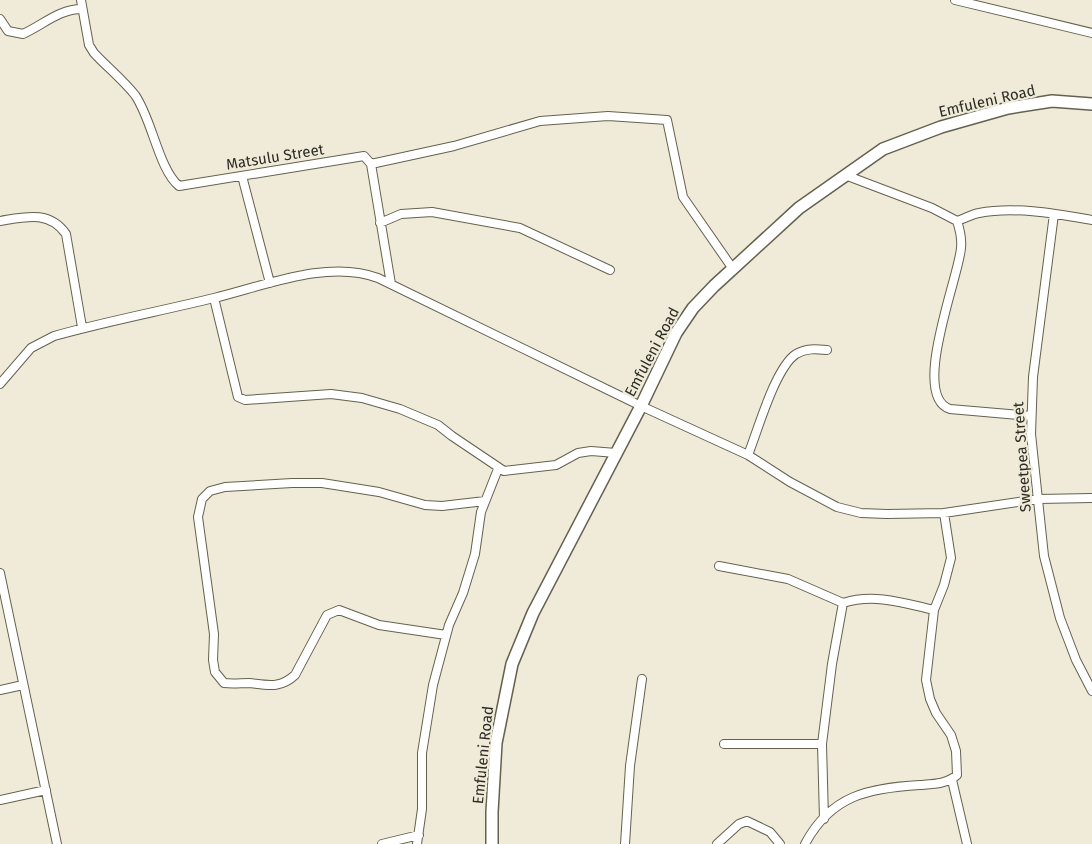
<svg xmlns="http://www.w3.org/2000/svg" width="1092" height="844" viewBox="0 0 1092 844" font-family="'Fira Sans',sans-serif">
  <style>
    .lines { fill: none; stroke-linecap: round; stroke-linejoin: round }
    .street-casing { stroke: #646150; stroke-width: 10 }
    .secondary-casing { stroke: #646150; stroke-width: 14 }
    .street { stroke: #fff; stroke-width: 8 }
    .secondary { stroke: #fff; stroke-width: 11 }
    .labels { text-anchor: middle; stroke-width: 4.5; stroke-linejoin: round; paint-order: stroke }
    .street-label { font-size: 15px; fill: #2c2b24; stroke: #efebd8 }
  </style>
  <rect width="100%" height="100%" fill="#efebd8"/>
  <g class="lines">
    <defs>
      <path id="street" d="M81 0 89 45 94 53C107 67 123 80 135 95 152 119 159 170 179 186L364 156 371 164 391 284
        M955 0 1092 33
        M0 19 8 31 23 34C43 25 59 9 82 9
        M371 164 454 146 540 121 608 116 667 120 683 197 733 269
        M845 175 932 208 957 221C960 230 962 239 961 248 959 277 910 396 950 409L1031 416
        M242 176 270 283
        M1054 214 1033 377 1031 434 1044 556 1060 618 1076 660 1092 691
        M0 221C25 217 49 210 66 234L82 327
        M957 221C964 219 972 214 979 213 1015 206 1057 214 1092 220
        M380 223 401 214 432 212 520 228 610 270
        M214 298 238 397 245 400 331 394 362 398 400 409 438 425 452 436 504 471 556 465 578 453 591 451 616 453
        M0 384 31 348 54 336C107 321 161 311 214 298 264 286 328 259 378 278L641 406 748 455 790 482 837 507 861 513 887 514 944 513 1038 499 1092 498
        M748 455C758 430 775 368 796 354 806 348 816 349 827 350
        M719 566 788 579 843 603
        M0 573 57 844
        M446 635 379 625 339 610 327 615 295 675C280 689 267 685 249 683 241 683 233 684 224 683L215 672 213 660 214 634 198 517 202 499 210 491 225 487 292 483H322L379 492 425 505 442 506 485 501
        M0 690 23 685
        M724 744H822
        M952 780 967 844
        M0 800 46 790
        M824 819 822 744 832 664 843 603C874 593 904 603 934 610
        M382 844 419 835
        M417 844 422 809V753L433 685 449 625 463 593 475 554 481 512 498 469
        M625 844 630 766 642 679
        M717 844 739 824 747 821 770 832 780 844
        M805 844C831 795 869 788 920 785 933 784 947 784 957 775L956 751 951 735 936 713 930 699 926 680 934 610 944 585 951 558 944 513"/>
      <path id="secondary" d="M492 844V812L496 743 512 664 533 613 641 406 676 333 693 308 714 286 799 208 883 149 941 127 1008 108 1052 101 1092 104"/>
    </defs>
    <use href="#street" class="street-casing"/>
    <use href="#secondary" class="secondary-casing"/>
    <use href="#street" class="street"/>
    <use href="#secondary" class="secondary"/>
  </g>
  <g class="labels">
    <g class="street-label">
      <text transform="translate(987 101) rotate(-13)" y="5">Emfuleni Road</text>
      <text transform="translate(275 157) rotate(-9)" y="5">Matsulu Street</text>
      <text transform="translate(652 352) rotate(-62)" y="5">Emfuleni Road</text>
      <text transform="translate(1022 457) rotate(-94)" y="5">Sweetpea Street</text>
      <text transform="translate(483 755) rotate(-84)" y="5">Emfuleni Road</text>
    </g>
  </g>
</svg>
